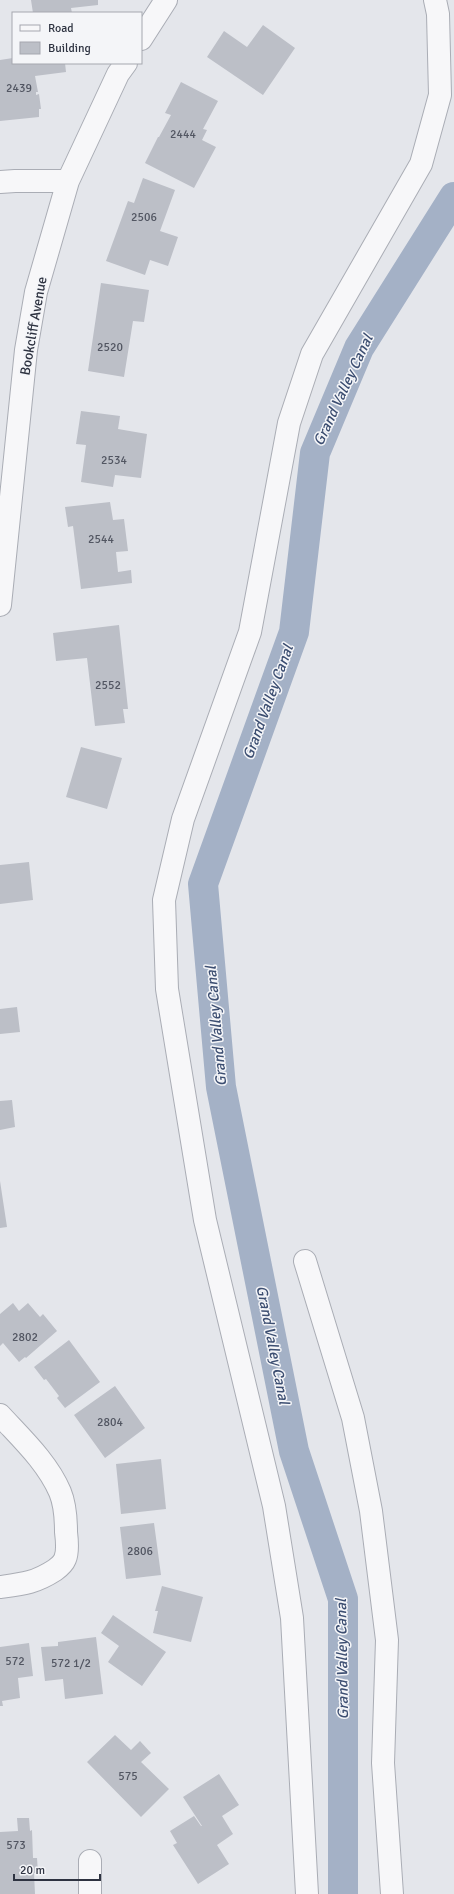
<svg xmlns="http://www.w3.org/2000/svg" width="454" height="1894" viewBox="0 0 454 1894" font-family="Signika,sans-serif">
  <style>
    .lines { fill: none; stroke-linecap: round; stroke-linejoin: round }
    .canal { stroke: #a4b1c6; stroke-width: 30 }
    .building { fill: #bcbfc7 }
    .minor-casing { stroke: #aaadb5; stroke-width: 24 }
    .minor { stroke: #f7f7f9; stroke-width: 22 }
    .labels { text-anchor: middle; stroke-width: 3; stroke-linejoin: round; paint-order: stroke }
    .number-label { font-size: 12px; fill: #525662 }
    .street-label { font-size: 14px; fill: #2e3341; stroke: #f4f5f8 }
    .water-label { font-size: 15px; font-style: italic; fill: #3c4e71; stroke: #f4f5f8 }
  </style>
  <rect width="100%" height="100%" fill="#e4e6eb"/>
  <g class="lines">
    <path class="canal" d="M343 1894V1599L294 1451 221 1087 203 884 294 632 315 453 359 348 454 197"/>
  </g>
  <path class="building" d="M31 0H98V5L71 8 72 13H33Z
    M263 25 295 48 263 95 207 57 224 31 247 47Z
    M13 58V63H65L66 72 35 76 38 92H36V95L39 94 41 109H39V117L0 121V60Z
    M181 82 218 101 203 129 207 130 202 140 216 147 194 188 145 163 158 137H159L171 115 165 113Z
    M143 178 175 190 160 231 178 237 168 266 150 260 145 275 106 261 128 201 134 203Z
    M101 283 149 290 144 322 133 321 124 377 88 371Z
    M81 411 120 416 118 429 147 434 141 478 115 475 113 487 81 482 86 445 76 444Z
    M110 502 113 520 124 519 128 551 116 552 118 572 131 570 132 583 81 589 73 526 68 527 65 507Z
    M119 625 128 709H123L125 723 95 726 87 658 56 661 53 633Z
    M81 747 122 758 107 809 66 797Z
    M29 862 33 900 0 904V865Z
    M17 1007 20 1032 0 1034V1009Z
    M12 1100 15 1127 0 1130V1101Z
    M0 1181 7 1227 0 1228Z
    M13 1303 19 1311 28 1303 40 1317 43 1314 57 1331 26 1358 25 1357 19 1362 3 1343 0 1346V1314Z
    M69 1340 100 1382 65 1408 57 1398 59 1396 46 1379 44 1380 34 1367Z
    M115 1386 145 1428 105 1458 74 1415Z
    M161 1459 166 1509 121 1514 116 1464Z
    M154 1523 161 1575 126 1579 120 1527Z
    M162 1586 203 1597 191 1642 153 1633 158 1611H155Z
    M113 1615 166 1652 142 1686 108 1662 119 1646 101 1633Z
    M96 1637 103 1694 65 1699 63 1679 45 1681 41 1647 58 1646V1642Z
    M29 1643 33 1676 18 1678 20 1698 2 1701 3 1706H0V1647Z
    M115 1735 131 1750 140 1741 151 1753 141 1762 169 1789 141 1817 87 1762Z
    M219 1774 239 1805 222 1816 233 1834 217 1845 229 1864 198 1884 173 1845 177 1843 170 1831 194 1816 201 1826H202L183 1797Z
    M17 1818H29L30 1831 32 1830 33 1858H37L38 1873H34L35 1894H0V1832L18 1831Z"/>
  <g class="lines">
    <defs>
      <path id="minor" d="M141 39 166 0
        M0 182 15 181H68
        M0 605 26 350 36 292 68 181 118 74 126 63
        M305 1261 353 1418 371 1511 387 1640 383 1763 392 1894
        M0 1415C22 1439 47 1462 60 1492 65 1504 66 1519 66 1532 67 1540 68 1552 65 1559 63 1564 59 1567 55 1570 35 1583 23 1584 0 1587
        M90 1861V1894
        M307 1894 292 1618 274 1506 205 1220 167 989 164 900 183 819 250 632 289 423 312 354 421 164 440 95 438 14 435 0"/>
    </defs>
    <use href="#minor" class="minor-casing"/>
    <use href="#minor" class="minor"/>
  </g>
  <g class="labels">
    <g class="number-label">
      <text x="19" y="92">2439</text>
      <text x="183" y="138">2444</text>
      <text x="144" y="221">2506</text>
      <text x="110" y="351">2520</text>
      <text x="114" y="464">2534</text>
      <text x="101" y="543">2544</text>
      <text x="108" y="689">2552</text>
      <text x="25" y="1341">2802</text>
      <text x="110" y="1426">2804</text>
      <text x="140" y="1555">2806</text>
      <text x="15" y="1665">572</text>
      <text x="71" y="1667">572 1/2</text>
      <text x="128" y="1780">575</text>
      <text x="16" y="1849">573</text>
    </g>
    <g class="street-label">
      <text transform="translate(33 326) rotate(-80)" y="5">Bookcliff Avenue</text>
    </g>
    <g class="water-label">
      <text transform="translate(343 390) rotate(-65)" y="5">Grand Valley Canal</text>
      <text transform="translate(268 702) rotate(-70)" y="5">Grand Valley Canal</text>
      <text transform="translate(216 1026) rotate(-95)" y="5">Grand Valley Canal</text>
      <text transform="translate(273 1345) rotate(79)" y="5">Grand Valley Canal</text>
      <text transform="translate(342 1659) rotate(-91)" y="5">Grand Valley Canal</text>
    </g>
  </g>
  <rect x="12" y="12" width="130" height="52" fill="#f4f5f8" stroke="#a5a7af"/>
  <rect x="20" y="25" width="20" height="6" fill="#f7f7f9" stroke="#a5a7af"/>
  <text x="48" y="32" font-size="12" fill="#2e3341">Road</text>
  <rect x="20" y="42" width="20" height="12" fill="#bcbfc7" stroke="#a5a7af"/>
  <text x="48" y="52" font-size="12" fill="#2e3341">Building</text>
  <path d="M14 1874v6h86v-6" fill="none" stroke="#2e3341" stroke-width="2"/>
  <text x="20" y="1874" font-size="12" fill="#2e3341" stroke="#f4f5f8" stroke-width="3" paint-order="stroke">20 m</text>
</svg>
